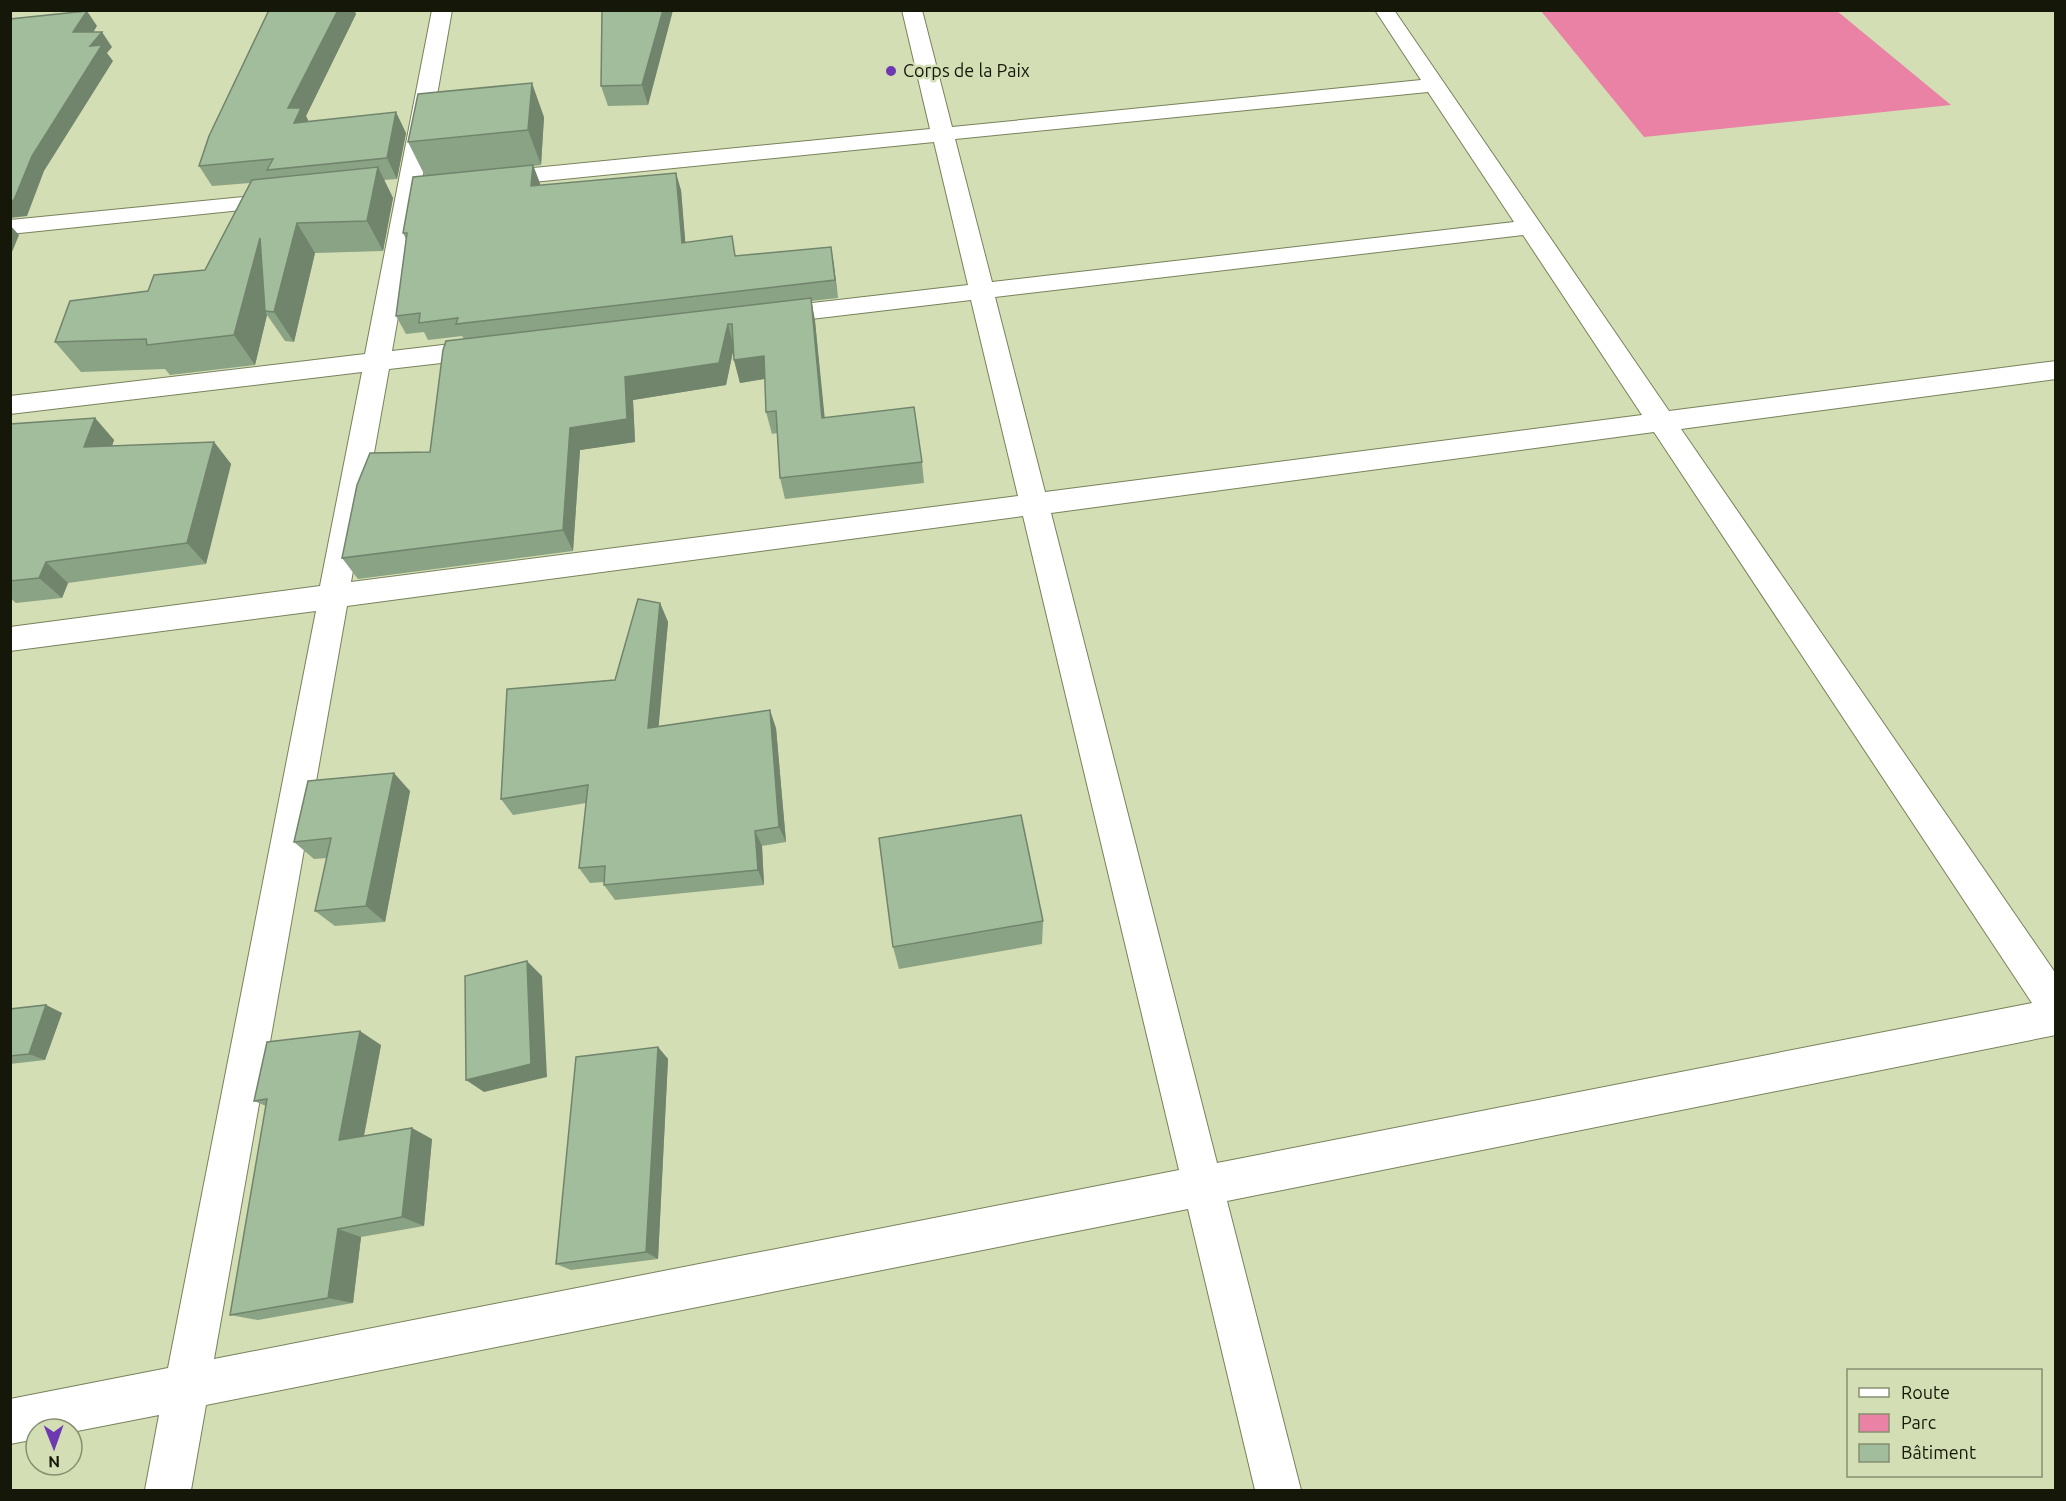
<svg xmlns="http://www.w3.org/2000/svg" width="2066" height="1501" viewBox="0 0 2066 1501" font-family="Ubuntu,sans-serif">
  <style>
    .green { fill: #e982a4 }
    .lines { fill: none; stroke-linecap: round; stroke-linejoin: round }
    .street-casing { stroke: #78825b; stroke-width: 2 }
    .street { fill: #fff; fill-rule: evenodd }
    .wall { fill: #8aa385 }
    .shaded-wall { fill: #71846c }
    .building { fill: #a1bd9b; stroke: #71846c; stroke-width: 1.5 }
    .poi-dot { fill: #6d39b0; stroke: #d3deb4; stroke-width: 2 }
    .labels { text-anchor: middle; stroke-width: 5; stroke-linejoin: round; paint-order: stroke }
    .far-poi-label { font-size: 18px; fill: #151809; stroke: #d3deb4; text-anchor: start }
  </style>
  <rect width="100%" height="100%" fill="#d3deb4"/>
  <path class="green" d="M1541 11H1837L1951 105 1644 137Z"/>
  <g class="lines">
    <defs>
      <path id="street" d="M432 10H452L392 351 485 340 494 343 498 349 494 355 485 358 389 369 351 582 1018 496 971 300 769 324 760 322 756 316 760 310 769 308 968 285 934 142 493 186 485 184 482 179 485 174 493 172 930 129 902 10H922L952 127 1421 80 1375 10H1394L1669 411 2056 361V379L1681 429 2056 974V1035L1227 1201 1301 1490H1255L1188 1209 206 1405 191 1490H145L159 1415 72 1432V1429H36V1439L10 1444V1399L168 1368 316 611 10 651V627L320 586 362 372 10 414V396L365 354ZM1428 92 1514 222 992 282 955 139ZM1523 235 1642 415 1045 492 995 297ZM1654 432 2032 1003 1217 1163 1051 513ZM1023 516 1179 1170 214 1359 347 606Z
        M283 193 291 195 295 200 291 205 10 234V220Z"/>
    </defs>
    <use href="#street" class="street-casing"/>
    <use href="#street" class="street"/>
  </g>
  <path class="wall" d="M269 10H354L356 14 306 116 308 121 406 133 397 179 384 180 393 198 383 251 315 253 294 342 285 341 267 315 255 365 170 375 165 369 81 372 55 342 148 291 205 270 250 183 212 186 199 166Z
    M602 10H673L648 105 608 106 601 86Z
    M544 117 541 165 533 166 540 185 681 190 685 243 737 256 831 247 838 298 811 301 815 321 824 417 922 462 924 483 785 499 780 478 777 433 772 434 766 412 765 379 740 383 734 360 733 351 726 385 633 400 635 442 580 450 573 551 358 579 342 558 430 452 464 339 462 336 428 340 424 332 406 334 396 316 406 239 403 233 425 176 408 142Z
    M95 418 114 440 112 446 214 442 231 464 206 564 68 583 62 598 16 603 10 598V424Z
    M660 603 668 622 658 727 776 728 786 842 762 846 764 885 615 900 604 885V882L590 883 579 868 586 803 513 815 501 799 615 680Z
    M410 791 385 922 335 926 315 911 327 858 314 859 294 842Z
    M1043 921 1042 944 899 969 893 947Z
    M46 1005 62 1013 45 1060 10 1064V1009Z
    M381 1045 364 1136 432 1139 424 1226 361 1237 353 1303 258 1320 230 1315 266 1106 254 1101Z
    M658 1047 668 1059 658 1259 571 1270 556 1264Z"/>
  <path class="shaded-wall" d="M338 10H354L356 14 306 116 312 128 294 123 288 108Z
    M663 10H673L648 105 642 85Z
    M87 11 97 26 84 48 73 32Z
    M102 32 112 47 107 53 113 61 44 171 27 216 10 218V201L32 156 90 46Z
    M532 83 544 117 541 165 528 130Z
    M396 112 406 133 397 179 387 158Z
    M533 165 540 183 538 203 531 186Z
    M378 167 393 198 383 251 367 221Z
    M676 173 681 190 687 261 682 243Z
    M297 223 315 253 294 342 274 312Z
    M10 225 19 235 10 257Z
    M260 238 265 311 267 315 255 365 234 335Z
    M831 247 834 265 838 298 835 280Z
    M811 298 815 321 827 440 822 418Z
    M728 324 734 347 726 385 633 400 635 442 580 450 573 551 563 530 570 428 625 377Z
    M764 356 769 378 740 383 734 360Z
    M95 418 114 440 104 469 84 447Z
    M214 442 231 464 206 564 187 543Z
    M46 562 68 583 62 598 39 578Z
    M660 603 668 622 657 745 648 728Z
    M770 710 776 728 786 842 779 827Z
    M394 773 410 791 385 922 366 906Z
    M755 831 762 846 764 885 758 870Z
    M527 961 542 976 547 1077 484 1092 466 1080Z
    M46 1005 62 1013 45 1060 29 1054Z
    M360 1031 381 1045 361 1151 339 1140Z
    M658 1047 668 1059 658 1259 646 1252Z
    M412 1128 432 1139 424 1226 402 1217Z
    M338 1229 361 1237 353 1303 328 1298Z"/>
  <path class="building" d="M269 10H338L288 108H301L294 123 396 112 387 158 267 170 273 159 199 166 209 136Z
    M602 10H663L642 85 601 86Z
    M87 11 73 32H102L90 46 102 45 32 156 14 200 10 201V19Z
    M532 83 528 130 408 142 418 94Z
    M533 165 531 186 676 173 682 243 732 236 735 256 831 247 835 280 456 324 458 318 419 323 420 313 396 316 407 233H403L413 177Z
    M378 167 367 221 297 223 274 312 265 311 260 238 234 335 147 345 146 339 55 342 70 301 148 291 154 275 205 270 252 180Z
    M811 298 822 418 914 407 922 462 780 478 776 411 766 412 764 356 734 360 732 324H728L719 363 625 377 627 419 570 428 563 530 342 558 357 485 370 453 430 452 443 350 446 341Z
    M95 418 84 447 214 442 187 543 46 562 39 578 10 581V424Z
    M638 599 660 603 648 728 770 710 779 827 755 831 758 870 604 885 605 866 579 868 588 785 501 799 507 689 615 680Z
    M394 773 366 906 315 911 331 838 294 842 308 781Z
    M1021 815 1043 921 893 947 879 838Z
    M527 961 531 1064 466 1080 465 976Z
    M46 1005 29 1054 10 1056V1009Z
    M360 1031 339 1140 412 1128 402 1217 338 1229 328 1298 230 1315 267 1099 254 1101 267 1042Z
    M658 1047 646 1252 556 1264 576 1057Z"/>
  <circle class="poi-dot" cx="891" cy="71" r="6"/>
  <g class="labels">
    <g class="far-poi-label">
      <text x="903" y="77">Corps de la Paix</text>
    </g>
  </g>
  <rect width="2066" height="1501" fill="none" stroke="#151809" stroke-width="24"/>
  <rect x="1847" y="1369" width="195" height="108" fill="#d3deb4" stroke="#878f70" stroke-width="1.5"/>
  <rect x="1859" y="1388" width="30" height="9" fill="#ffffff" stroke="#878f70" stroke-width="1.5"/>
  <text x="1901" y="1399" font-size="18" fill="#151809">Route</text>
  <rect x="1859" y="1414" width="30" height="18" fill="#e982a4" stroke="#878f70" stroke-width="1.5"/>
  <text x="1901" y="1429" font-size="18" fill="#151809">Parc</text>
  <rect x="1859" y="1444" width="30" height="18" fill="#a1bd9b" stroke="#878f70" stroke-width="1.5"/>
  <text x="1901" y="1459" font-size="18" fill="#151809">Bâtiment</text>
  <g transform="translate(54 1447) rotate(179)"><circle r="28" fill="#d3deb4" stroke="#878f70" stroke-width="1.5"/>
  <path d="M0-4.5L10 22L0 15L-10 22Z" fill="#6d39b0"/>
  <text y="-9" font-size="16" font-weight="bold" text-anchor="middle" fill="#151809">N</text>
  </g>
</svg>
